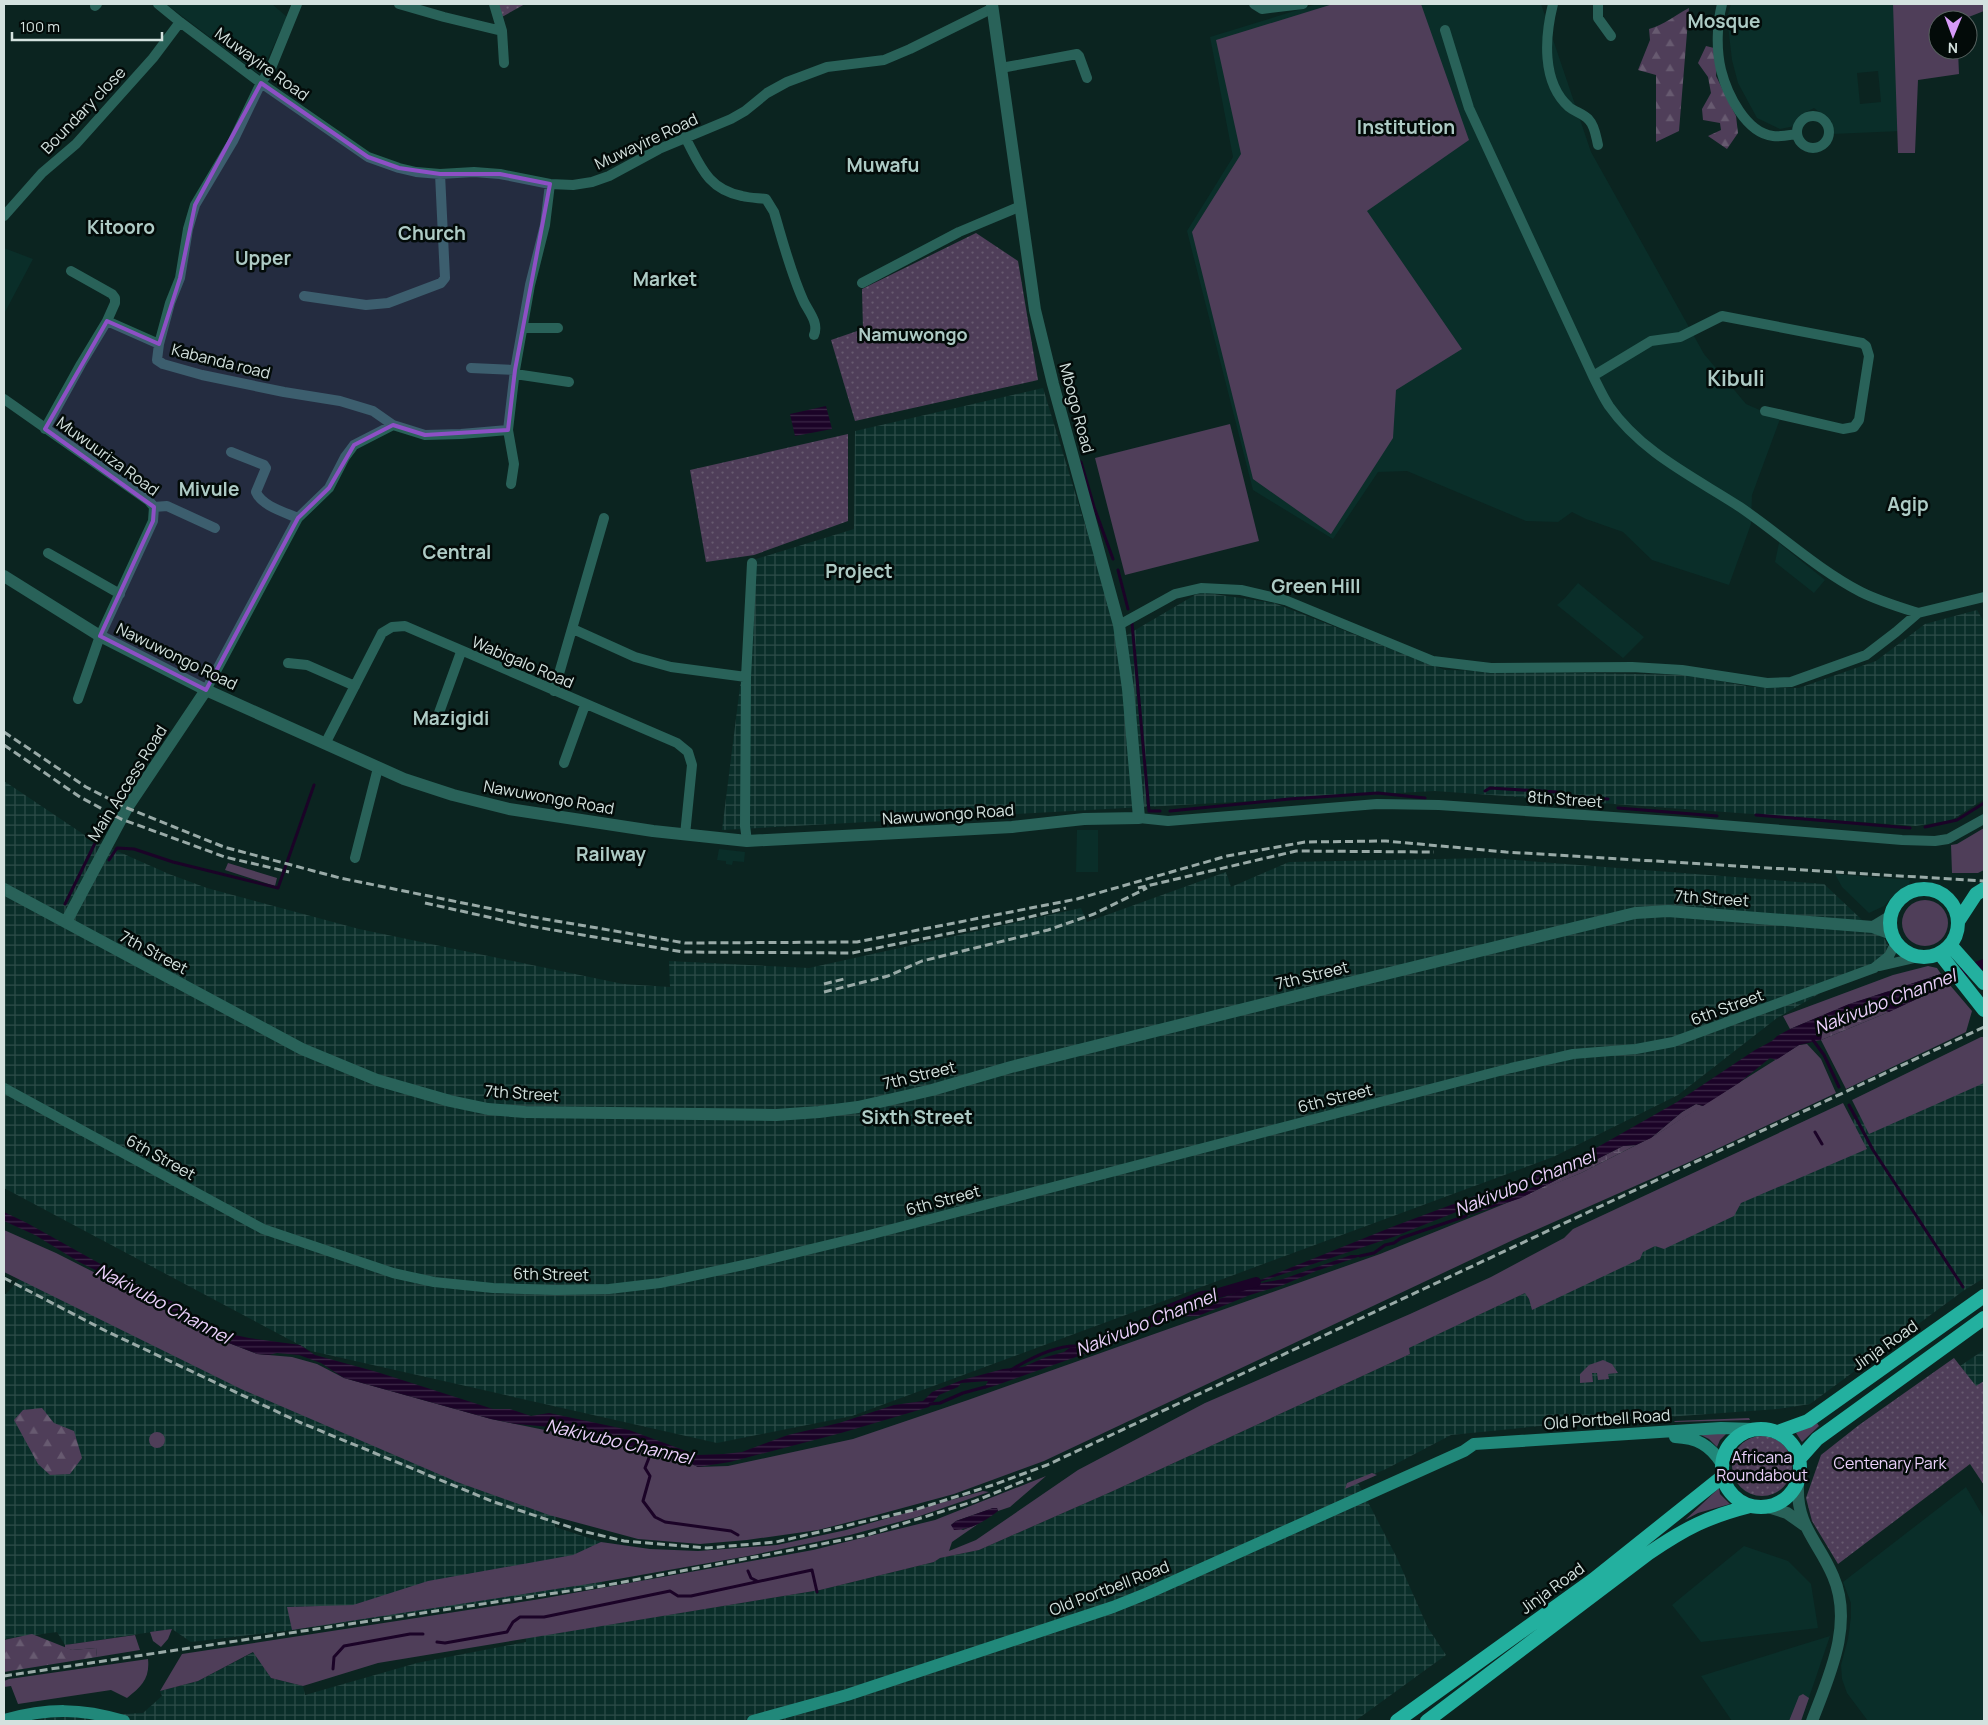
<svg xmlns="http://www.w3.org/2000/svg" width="1988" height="1725" viewBox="0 0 1988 1725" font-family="Manrope,sans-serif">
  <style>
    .built { fill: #0a2e29; fill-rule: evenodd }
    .industrial { fill: url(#industrial-grid) }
    .grass { fill: #4f3e59 }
    .forest { fill: url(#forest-firs) }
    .wetland { fill: url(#wetland-marsh) }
    .park { fill: url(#park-dots) }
    .water { fill: url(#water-rules) }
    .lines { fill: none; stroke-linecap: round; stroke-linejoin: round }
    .stream { stroke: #1b0327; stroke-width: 3 }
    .canal { stroke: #1b0327; stroke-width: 10 }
    .minor { stroke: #296259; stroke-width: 10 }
    .tertiary { stroke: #296259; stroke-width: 12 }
    .secondary { stroke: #21887a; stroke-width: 12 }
    .trunk { stroke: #23b09f; stroke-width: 14 }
    .rail { stroke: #99aaa7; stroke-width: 3; stroke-dasharray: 8 4; stroke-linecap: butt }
    .marked { fill: #8d50c5; fill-opacity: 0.2; stroke: #8d50c5; stroke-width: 4; stroke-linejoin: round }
    .labels { text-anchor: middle; stroke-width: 5; stroke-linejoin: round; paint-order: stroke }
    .street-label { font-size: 16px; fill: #d4e2df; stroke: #030b09 }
    .park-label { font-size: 16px; fill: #ebd0fb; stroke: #030b09 }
    .neighbourhood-label { font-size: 18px; font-weight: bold; fill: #aecbc5; stroke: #030b09 }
    .water-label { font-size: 18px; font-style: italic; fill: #ecd1fc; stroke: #030b09 }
    .quarter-label { font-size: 19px; font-weight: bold; fill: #aecbc5; stroke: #030b09 }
    .district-label { font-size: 21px; font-weight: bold; fill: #aecbc5; stroke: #030b09 }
  </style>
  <defs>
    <pattern id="industrial-grid" width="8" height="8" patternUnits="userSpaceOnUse" patternTransform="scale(1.25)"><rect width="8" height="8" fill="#0a2e29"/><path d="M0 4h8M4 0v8" fill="none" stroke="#2d4c48"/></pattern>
    <pattern id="forest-firs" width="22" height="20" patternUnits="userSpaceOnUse" patternTransform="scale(1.25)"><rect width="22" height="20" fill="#4f3e59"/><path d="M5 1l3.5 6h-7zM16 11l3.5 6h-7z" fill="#675a70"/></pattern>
    <pattern id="wetland-marsh" width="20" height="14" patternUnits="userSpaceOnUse" patternTransform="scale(1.25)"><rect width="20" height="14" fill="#4f3e59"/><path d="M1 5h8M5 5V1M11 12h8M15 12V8" fill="none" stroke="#675a70"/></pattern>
    <pattern id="park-dots" width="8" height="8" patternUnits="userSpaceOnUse" patternTransform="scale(1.25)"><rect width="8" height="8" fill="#4f3e59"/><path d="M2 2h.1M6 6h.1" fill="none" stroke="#675a70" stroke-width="1.8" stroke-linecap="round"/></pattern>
    <pattern id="water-rules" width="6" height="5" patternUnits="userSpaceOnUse" patternTransform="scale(1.25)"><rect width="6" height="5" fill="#1b0327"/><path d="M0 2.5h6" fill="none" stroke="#3b2746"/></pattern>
  </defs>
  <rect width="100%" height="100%" fill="#0b2420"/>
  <path class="built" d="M166 4H272L287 17 260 75Z
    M1317 4H1541L1591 152 1704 354 1746 404 1780 419 1752 495 1751 524 1729 585 1652 560 1623 532 1586 519 1572 512 1558 522 1526 521 1407 471 1378 472 1333 539 1253 490 1187 231 1233 157 1210 37Z
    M1731 4H1897L1901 131 1832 134V122L1814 108 1802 114 1795 126 1780 129 1757 118 1738 83 1732 60 1727 17ZM1878 71 1881 102 1860 104 1857 73Z
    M4 248 33 259 4 314Z
    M1779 543 1825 580 1814 593 1775 562Z
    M1578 583 1644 637 1623 658 1557 605 1565 598Z
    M1077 830H1098V872H1076Z
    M719 849 745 852 744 862 733 861 732 865 726 864V861L717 860Z
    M1835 874 1847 875 1910 880 1909 885 1895 894 1884 906 1869 913 1842 887Z
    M1966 1487 1984 1518V1721H1868L1847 1693 1842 1679 1841 1665 1848 1639 1851 1617V1603L1843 1582Z
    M1744 1546 1788 1561 1811 1584 1818 1628 1701 1642 1672 1605Z
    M1830 1636 1801 1721H1732L1701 1676Z"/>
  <path class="industrial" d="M1043 388 1120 639 1200 592 1274 603 1445 670 1688 675 1752 687 1799 688 1876 661 1925 624 1977 610 1984 622V799L1952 820 1916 826 1435 791 722 830 756 559 854 529 855 431Z
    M4 781 92 840 169 874 207 888 359 929 623 984 670 987 669 961 809 968 1081 908 1087 922 1226 872 1231 887 1289 862 1490 858 1824 884 1878 935 1884 938 1888 945 1886 955 1777 1018 1678 1095 1553 1157 852 1416 717 1443 311 1351 4 1188Z
    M1984 1051V1278L1963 1291 1810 1404 1778 1409 1540 1426 1451 1435 1386 1469 1357 1481 1397 1558 1428 1628 1446 1655 1355 1721H31L46 1718 143 1713 162 1696 160 1691 198 1681 254 1652 271 1678 303 1686 305 1695 417 1663 526 1642V1638L820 1590 934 1562 940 1558 979 1550 1113 1491 1410 1354 1408 1348 1525 1293Z
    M40 1256 556 1513 555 1527 601 1542 602 1586 292 1630 191 1642 172 1629 65 1645 57 1632 4 1639V1294H6Z
    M1984 1350V1381L1976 1387 1960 1366Z"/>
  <path class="grass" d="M1333 4H1421L1469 140 1367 211 1462 349 1396 390 1393 438 1331 534 1253 479 1192 232 1241 154 1216 40Z
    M1893 4H1984V11L1961 20H1938V50H1958L1959 74 1918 80 1915 153H1898Z
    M1230 424 1259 541 1125 575 1095 458Z
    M1984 828V870L1978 873H1952L1951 845 1957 844Z
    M228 863 277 878 275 886 225 870Z
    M1902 923a23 23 0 1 1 46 0a23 23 0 1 1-46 0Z
    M1928 966 1937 968 1941 974 1850 1004 1790 1029 1783 1016 1893 975Z
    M1949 984 1972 1011 1966 1032 1846 1089 1821 1040 1884 1014Z
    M1981 1037H1984V1083L1869 1134 1852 1100Z
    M1807 1044 1821 1059 1836 1093 1687 1163 1513 1240 1044 1461 954 1494 873 1516 818 1530 747 1540 700 1544 638 1539 549 1515 457 1482 241 1389 4 1272V1230L56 1253 139 1295 208 1335 257 1354 292 1357 317 1364 344 1378 491 1419 677 1457 698 1467 728 1466 853 1439 968 1400 1380 1254 1581 1173 1654 1136 1799 1045Z
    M1843 1103 1867 1149 1741 1203 1734 1216 1664 1249 1655 1246 1643 1252 1640 1259 1532 1310 1529 1299 1525 1293 1409 1348 1410 1354 1113 1491 979 1550 940 1558 934 1562 820 1590 378 1663 303 1686 271 1678 253 1652 198 1681 160 1691 182 1654 540 1599 813 1550 935 1520 1046 1476 1010 1507 998 1511 997 1508H993L956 1521 951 1525 963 1530 978 1524 952 1542 949 1551 976 1540 1078 1470 1205 1403 1410 1314 1491 1277 1564 1238 1573 1229Z
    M1603 1360 1612 1364 1618 1373 1608 1374 1609 1379 1598 1380 1597 1373H1592L1593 1382 1580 1383V1374L1589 1365Z
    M1749 1418 1750 1420 1674 1422 1675 1421Z
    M1817 1423 1819 1426 1802 1442 1796 1433Z
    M149 1440a8 8 0 1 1 16 0a8 8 0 1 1-16 0Z
    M1699 1434H1726L1720 1440 1717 1447 1709 1439Z
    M1372 1473 1377 1475 1345 1489 1347 1483Z
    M1719 1488 1720 1494 1730 1504 1698 1513 1685 1520Z
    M983 1491 989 1492 917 1517 850 1535 748 1556 601 1582 292 1630 287 1607 353 1605 428 1581 573 1555 601 1542 650 1549 698 1551 777 1545 846 1530Z
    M172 1629 168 1639 161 1647 153 1641 150 1632Z
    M135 1635 140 1650 97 1657 96 1648 72 1650 65 1648V1645Z
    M148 1659C150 1678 142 1686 127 1698L111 1690 18 1704 11 1686 4 1687V1681L9 1679Z
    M1803 1694 1809 1698 1801 1721H1789L1799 1696Z"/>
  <path class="forest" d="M1689 8 1679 131 1656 142V75L1638 70 1650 40 1649 29C1664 25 1675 15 1689 8Z
    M1706 46 1718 49 1716 76 1736 116 1738 133 1727 149 1708 136 1721 130 1720 123 1703 120 1702 109 1711 93 1708 77 1698 63Z
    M42 1408 54 1423 74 1431 82 1458 70 1474 50 1475 38 1464 14 1420 23 1410Z
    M32 1634 72 1650 96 1648 97 1657 4 1672V1640Z"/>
  <path class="wetland" d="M1880 1008 1889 1012 1821 1040 1823 1028 1869 1011Z
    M1696 1104 1703 1106 1651 1138 1682 1112Z
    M1636 1145 1581 1173 1521 1198 1623 1146Z"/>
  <path class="park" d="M498 4H525L502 17Z
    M976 233 1018 261 1038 380 855 421 831 340 863 329 862 289Z
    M848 434V521L754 555 706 562 690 470Z
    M1954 1358 1976 1386 1984 1381V1485L1970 1464 1838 1564 1812 1521 1806 1498 1821 1455 1859 1425Z
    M1732 1466a30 30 0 1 1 60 0a30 30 0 1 1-60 0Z"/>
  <path class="water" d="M826 406 832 429 795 436 790 414Z
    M1941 974 1949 984 1889 1012C1871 1005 1841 1021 1823 1028L1821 1040 1799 1045 1776 1060 1770 1058 1739 1083 1703 1106 1696 1104 1682 1112 1651 1138 1636 1145 1623 1146 1521 1198 1464 1217 1540 1184 1545 1180 1529 1183 1396 1236 1251 1285 1283 1279 1351 1255H1364L1316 1271 1283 1285 1250 1295 1198 1316 1176 1317 1107 1346 997 1385 984 1389 988 1381 961 1383 958 1387 939 1395 929 1407 841 1433 730 1462 698 1467 677 1457 603 1442 580 1433 551 1427 516 1424 491 1419 344 1378 321 1363 299 1355 277 1353 269 1355 257 1354 208 1335 189 1323 185 1317 164 1309 160 1303 146 1295 79 1262 35 1235 4 1221V1212L27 1223 149 1291 182 1306 196 1318 221 1332 249 1338 300 1345 315 1355 377 1372 493 1409H510L531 1416 549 1413 629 1430 697 1455 724 1454 742 1452 788 1435 839 1423 894 1405 923 1401 932 1392 962 1380 1003 1369 1023 1367 1046 1357 1064 1352 1072 1346 1089 1342 1143 1323 1156 1315 1189 1310 1241 1291 1245 1286 1397 1225 1502 1186 1538 1175 1596 1148 1677 1102 1755 1050 1772 1041 1777 1036 1790 1029 1849 1004Z
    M993 1508H997L998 1511C986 1521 970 1530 954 1530L951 1525 956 1521Z"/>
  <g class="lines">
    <path class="stream" d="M1081 462 1094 507 1113 559
      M1118 570 1128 609
      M1132 623 1149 811H1160
      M1485 791 1490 788 1557 792 1561 796 1608 799
      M1535 801 1538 791
      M1618 808 1717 816
      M1170 811 1289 799 1378 793 1425 798
      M1756 815 1910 828
      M1925 827 1957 820 1984 803
      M109 860 117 848 134 849 173 862 278 888 314 785
      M65 904 106 821
      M1813 1040 1824 1055 1839 1087
      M1849 1105 1873 1150 1963 1287
      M1815 1132 1822 1144
      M1360 1256 1374 1253 1385 1245 1394 1243 1401 1238 1466 1216
      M1011 1370C1029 1359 1053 1346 1075 1346
      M930 1404 940 1403 963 1393 985 1387
      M652 1450 645 1468 650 1476 643 1501 655 1517 665 1522 731 1531 738 1535
      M748 1571 751 1578 757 1581
      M437 1642 445 1643 507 1632 513 1622 520 1617H544L670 1591 678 1596H691L812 1570 817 1592
      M333 1669 334 1657 344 1646 410 1634H423"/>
    <path class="canal" d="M1934 984 1984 964
      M1151 1321 1165 1311 1202 1296 1212 1295 1256 1282"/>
    <path class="minor" d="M158 4 180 22 261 83 368 157 399 168 416 172 440 174 474 172 500 174 550 184 573 185 592 182 609 176 659 149 731 119 745 111 767 93 787 82 827 67 884 60 910 49 993 8
      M297 4 271 68 261 83 233 141 195 205 188 229 180 278 170 303 159 344 157 360 163 364 202 375 284 392 340 401 373 411 393 425 425 435 461 434 508 430
      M399 4 444 17 502 31
      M494 4 502 31 504 63
      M1254 4 1262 9 1303 4
      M1553 4C1545 36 1541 82 1569 107 1575 112 1584 114 1589 120 1595 126 1596 137 1598 145
      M1598 4V18L1611 36
      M1722 4C1717 24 1716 49 1721 70 1727 94 1746 133 1773 136 1781 137 1790 135 1797 134
      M95 6 97 4
      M1445 30 1469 108 1593 376C1598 386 1603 397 1609 406 1642 453 1694 477 1740 507 1781 535 1817 569 1861 592 1879 601 1899 607 1918 613
      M1001 68 1077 54 1079 56 1087 78
      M1797 132a16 16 0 1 1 32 0a16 16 0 1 1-32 0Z
      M685 137C700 165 707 189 742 196 750 198 758 198 766 199L774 212C783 242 791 274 804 302 809 312 819 323 814 335
      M4 216 42 173 76 144 153 58 180 22
      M862 283 959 232 1021 206
      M304 296 366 305 388 303 441 283 445 278 440 174
      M107 321 159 344
      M523 328H558
      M471 368 515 370
      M515 374 569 382
      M1593 376 1651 341 1680 337 1722 316 1862 343 1866 346 1869 356 1859 420 1854 427 1843 429 1765 411
      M4 399 149 501 154 507 153 521 100 636 78 699
      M45 429 81 364 107 321 115 303V298L112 294 71 271
      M511 484 514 464 508 430 515 370 530 285 545 225 550 184
      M154 507 167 506 215 528
      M298 518 329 488 345 457 354 445 393 425
      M48 553 120 594
      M1119 625 1175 594 1201 588 1241 590 1285 600 1433 661 1491 668 1632 667 1682 670 1767 683 1791 682 1866 655 1896 632 1918 613 1984 597
      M573 629 635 657 671 667 746 677
      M288 663 307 665 355 686
      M206 690 298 518C284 512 262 506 256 492L266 468 264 465 231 452
      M554 691 604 518
      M436 721 461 652
      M325 744 382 633 392 627 405 626 677 743 688 752 692 765 685 835
      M564 763 585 705
      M1139 818 1168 821 1377 804 1439 805 1685 822 1902 840 1935 841 1948 839 1984 819
      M747 841 745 826 746 677 752 563
      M355 858 378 768
      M1880 966 1919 957
      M4 1088 263 1229 393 1273 434 1282 493 1288 556 1290 609 1289 660 1283 753 1263 869 1235 1511 1068 1573 1054 1636 1049 1673 1042 1874 968 1889 956 1896 942"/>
    <path class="tertiary" d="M4 576 100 636 206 690 404 779 453 795 509 809 653 831 747 841 1012 827 1084 819 1139 818 1128 689 1119 625 1053 384 1035 310 992 4
      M4 889 302 1049 377 1080 450 1101 488 1109 525 1112 776 1115 819 1112 858 1107 932 1090 1011 1067 1312 992 1635 913 1668 911 1873 927 1892 934
      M66 922 127 808 206 690
      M1873 927 1891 916
      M1798 1485C1796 1526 1819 1542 1833 1576 1854 1624 1829 1676 1812 1721
      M1768 1507 1787 1513 1804 1525"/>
    <path class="secondary" d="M1675 1437C1697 1438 1710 1445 1722 1464
      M4 1720C48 1708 81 1708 124 1721
      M753 1721 847 1695 1113 1607 1148 1593 1464 1451 1474 1444 1721 1428 1754 1429"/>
    <path class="trunk" d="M1890 923a34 34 0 1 1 68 0a34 34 0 1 1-68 0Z
      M1959 920 1976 894 1984 889
      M1951 946 1984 983
      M1940 954 1984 1010
      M1722 1468a39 39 0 1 1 78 0a39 39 0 1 1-78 0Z
      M1778 1432 1808 1421 1984 1296
      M1800 1458 1817 1439 1984 1318
      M1397 1721 1593 1580 1722 1477
      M1427 1721 1649 1553C1686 1528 1707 1517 1750 1506"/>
    <path class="rail" d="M4 732 86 787 127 808 224 847 340 878 527 916 685 943 857 942 1077 899 1227 856 1305 842 1386 841 1506 852 1984 881
      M4 745 80 797 121 819 225 857 289 872
      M1138 888 1296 851 1434 852
      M425 903 524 925 683 952 852 953 1021 919 1066 908
      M824 984 844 979
      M824 992 888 976 922 961 1048 930 1094 914 1147 888
      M4 1278 106 1331 299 1422 494 1502 582 1531 624 1541 707 1548 776 1542 914 1510 993 1485 1047 1465 1984 1027
      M4 1676 602 1586 792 1550 867 1535 975 1501 1031 1478"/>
  </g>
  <path class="marked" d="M261 83 368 157 399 168 440 174H500L550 184 515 370 508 430 425 435 393 425 354 445 329 488 298 518 206 690 100 636 153 521 154 507 45 429 107 321 159 344 180 278 195 205Z"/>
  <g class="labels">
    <g class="street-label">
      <text transform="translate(262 64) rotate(36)" y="6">Muwayire Road</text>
      <text transform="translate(83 110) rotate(-46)" y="6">Boundary close</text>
      <text transform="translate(646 141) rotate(-25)" y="6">Muwayire Road</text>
      <text transform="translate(221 361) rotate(14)" y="6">Kabanda road</text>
      <text transform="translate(1077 408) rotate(75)" y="6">Mbogo Road</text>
      <text transform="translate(108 456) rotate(36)" y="6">Muwuuriza Road</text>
      <text transform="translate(177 656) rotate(26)" y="6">Nawuwongo Road</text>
      <text transform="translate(523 662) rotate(23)" y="6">Wabigalo Road</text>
      <text transform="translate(127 783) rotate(-58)" y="6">Main Access Road</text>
      <text transform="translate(549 797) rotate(10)" y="6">Nawuwongo Road</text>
      <text transform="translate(1565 799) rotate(4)" y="6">8th Street</text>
      <text transform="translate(948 814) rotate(-4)" y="6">Nawuwongo Road</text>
      <text transform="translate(1712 898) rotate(4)" y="6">7th Street</text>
      <text transform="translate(154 952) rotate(28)" y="6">7th Street</text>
      <text transform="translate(1312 975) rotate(-14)" y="6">7th Street</text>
      <text transform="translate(1727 1007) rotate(-20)" y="6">6th Street</text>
      <text transform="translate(919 1075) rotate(-14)" y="6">7th Street</text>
      <text transform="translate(522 1093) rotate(4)" y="6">7th Street</text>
      <text transform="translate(1335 1098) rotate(-14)" y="6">6th Street</text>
      <text transform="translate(161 1157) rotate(29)" y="6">6th Street</text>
      <text transform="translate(943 1200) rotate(-15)" y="6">6th Street</text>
      <text transform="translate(551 1274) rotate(1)" y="6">6th Street</text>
      <text transform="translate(1885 1345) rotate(-35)" y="6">Jinja Road</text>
      <text transform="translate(1607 1419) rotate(-4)" y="6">Old Portbell Road</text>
      <text transform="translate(1109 1588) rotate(-21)" y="6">Old Portbell Road</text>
      <text transform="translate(1552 1588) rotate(-36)" y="6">Jinja Road</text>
    </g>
    <g class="park-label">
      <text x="1762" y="1463">Africana<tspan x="1762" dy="18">Roundabout</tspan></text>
      <text x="1890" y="1469">Centenary Park</text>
    </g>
    <g class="neighbourhood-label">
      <text x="913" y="341">Namuwongo</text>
    </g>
    <g class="water-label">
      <text transform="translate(1885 1002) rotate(-21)" y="6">Nakivubo Channel</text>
      <text transform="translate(1525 1183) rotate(-22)" y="6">Nakivubo Channel</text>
      <text transform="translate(163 1304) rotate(28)" y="6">Nakivubo Channel</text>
      <text transform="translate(1146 1323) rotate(-22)" y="6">Nakivubo Channel</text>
      <text transform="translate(619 1442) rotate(13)" y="6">Nakivubo Channel</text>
    </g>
    <g class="quarter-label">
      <text x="1724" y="28">Mosque</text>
      <text x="1406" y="134">Institution</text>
      <text x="883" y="172">Muwafu</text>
      <text x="121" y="234">Kitooro</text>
      <text x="432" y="240">Church</text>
      <text x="263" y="265">Upper</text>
      <text x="665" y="286">Market</text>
      <text x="209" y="496">Mivule</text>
      <text x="1908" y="511">Agip</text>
      <text x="457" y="559">Central</text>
      <text x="859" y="578">Project</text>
      <text x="1316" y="593">Green Hill</text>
      <text x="451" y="725">Mazigidi</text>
      <text x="611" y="861">Railway</text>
      <text x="917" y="1124">Sixth Street</text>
    </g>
    <g class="district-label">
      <text x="1736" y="386">Kibuli</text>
    </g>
  </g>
  <rect width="1988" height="1725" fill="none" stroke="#d4e2df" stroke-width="10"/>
  <g transform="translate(1953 35) rotate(181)"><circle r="24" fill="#030b09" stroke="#57615f"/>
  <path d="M0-4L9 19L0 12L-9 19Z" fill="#d79bf9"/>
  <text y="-8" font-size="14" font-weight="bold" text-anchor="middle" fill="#d4e2df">N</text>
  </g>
  <path d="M12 32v8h150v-8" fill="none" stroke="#d4e2df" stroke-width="2.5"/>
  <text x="20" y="32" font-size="15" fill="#d4e2df" stroke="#030b09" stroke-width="4" paint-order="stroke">100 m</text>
</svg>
